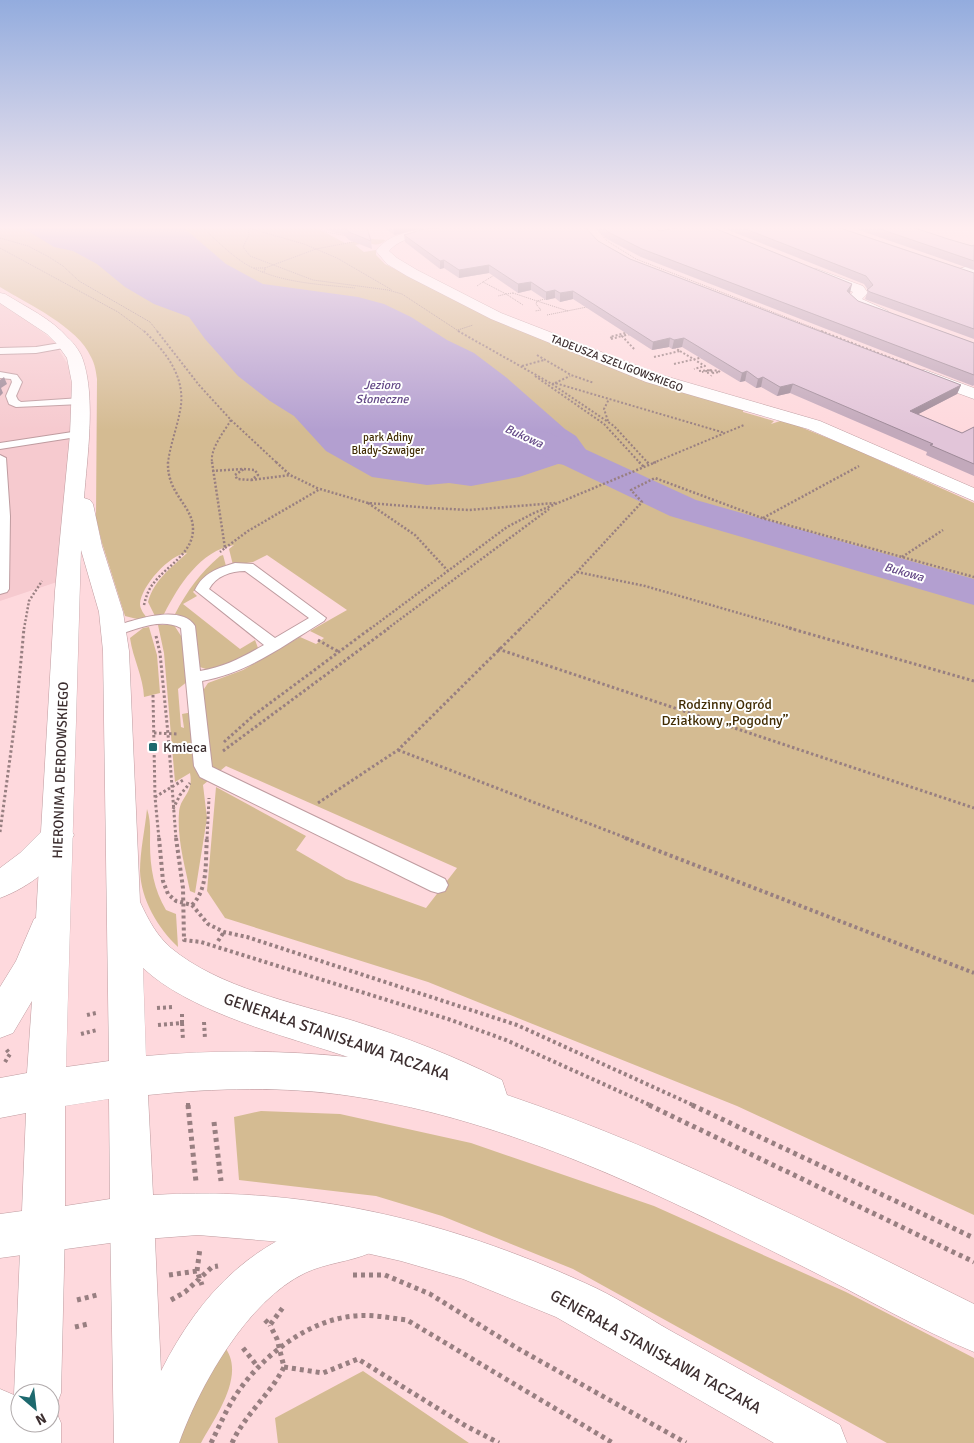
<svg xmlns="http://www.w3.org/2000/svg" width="974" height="1443" viewBox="0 0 974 1443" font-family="Signika,sans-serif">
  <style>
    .built { fill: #f6cacf }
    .green { fill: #d4bb92 }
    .water { fill: #b39fd0 }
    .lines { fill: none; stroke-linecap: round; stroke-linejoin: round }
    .river { fill: #b39fd0; fill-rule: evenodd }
    .lane-casing { stroke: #bf9ca0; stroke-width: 2 }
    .street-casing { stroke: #bf9ca0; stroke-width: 1 }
    .secondary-casing { stroke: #bf9ca0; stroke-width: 1 }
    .path-far5 { stroke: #987f81; stroke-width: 1; stroke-dasharray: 1 1; stroke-linecap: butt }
    .path-far4 { stroke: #987f81; stroke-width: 2; stroke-dasharray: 2 2; stroke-linecap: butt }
    .path-far3 { stroke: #987f81; stroke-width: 2.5; stroke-dasharray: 2 2; stroke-linecap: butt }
    .path-far2 { stroke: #987f81; stroke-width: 3; stroke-dasharray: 2.5 2.5; stroke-linecap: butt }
    .path-far1 { stroke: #987f81; stroke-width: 4; stroke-dasharray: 3 3; stroke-linecap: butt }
    .path { stroke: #987f81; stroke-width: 5; stroke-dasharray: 4 4; stroke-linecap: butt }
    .lane { fill: #fff; fill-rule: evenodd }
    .street { fill: #fff; fill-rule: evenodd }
    .secondary { fill: #fff; fill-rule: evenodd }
    .wall { fill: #c2a9bb }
    .shaded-wall { fill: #9e8a98 }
    .building { fill: #e2c5d9; stroke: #9e8a98 }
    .poi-dot { fill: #1d696e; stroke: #fff; stroke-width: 2 }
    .labels { text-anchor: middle; stroke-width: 4; stroke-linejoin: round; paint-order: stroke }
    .far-street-label { font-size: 11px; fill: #3c2e2f; stroke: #fff }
    .far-park-label { font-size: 11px; fill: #412c03; stroke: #fff }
    .far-water-label { font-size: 12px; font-style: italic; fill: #634886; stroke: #fff }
    .park-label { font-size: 14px; fill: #412c03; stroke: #fff }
    .poi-label { font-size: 14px; fill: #3c2e2f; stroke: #fff; text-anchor: start }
    .street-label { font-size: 14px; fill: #3c2e2f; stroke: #fff }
    .near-street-label { font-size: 16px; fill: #3c2e2f; stroke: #fff }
  </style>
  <rect width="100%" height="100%" fill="#fed9dd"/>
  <path class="built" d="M0 301 53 340 70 368 72 412 60 581 0 601Z"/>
  <path class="green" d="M0 228H317L345 243 371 239 386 240C378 246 374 246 365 240L366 243 355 245 364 252 376 250V255L385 264 510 327 743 409V412L774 421 771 424 783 420 850 447 974 503V1215L737 1106 428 982 225 918 207 891 216 787 306 836 296 850 346 879 426 908 457 868 226 766 203 785 207 818 195 893 190 891C185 866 177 839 179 813 180 796 194 794 190 773L175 782 164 653 158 625H174L183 639 188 681 178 689 181 727 184 728 182 714 204 710 202 692 208 683 243 670 300 637 316 644 324 638 310 631 347 610 267 555 253 562 233 565 229 549 234 545C200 551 179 585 164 614L155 616 148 602C154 580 171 568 187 553 170 554 141 586 140 604 140 609 144 614 147 618L141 620 125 616 102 543 96 518 97 379C96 372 95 364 91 357 78 327 28 304 0 287Z
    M223 555 226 566 203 579 193 592 197 596 183 604 240 649 255 640 258 648 245 658 209 670 200 667C194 647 203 619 175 614 187 591 200 573 220 556Z
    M149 627 157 655 160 693 144 697C143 676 133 659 130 638L143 628Z
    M147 809C151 820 150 833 150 844 150 867 154 890 166 910L176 914 178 947C158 928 141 900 140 871 140 851 145 829 147 809Z
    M261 1111 340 1114 471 1143 654 1206 846 1292 974 1358V1443H887L573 1269 442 1216 376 1196 239 1180 234 1117Z
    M223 1345C248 1373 215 1417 201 1443H179L181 1434Z
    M363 1371 469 1443H278L275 1418Z"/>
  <path class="water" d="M23 228H184L226 264 263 284 358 297 384 304 411 317 447 340 474 353 507 378 565 429 576 436 589 454V459L603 469 596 472 586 467 558 464 519 477 471 486 449 483 427 485 372 477 326 451 294 416 270 401 238 376 205 339 189 317 154 304 125 287 97 264 73 251 54 247Z"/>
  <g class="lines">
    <path class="river" d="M540 431 552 434 696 500 974 579V605L670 516 528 448 523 441 528 434Z"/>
    <defs>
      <path id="lane" d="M66 342 71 345 69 347 36 353 0 354V348L36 347Z
        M0 372 17 375 22 382 16 396 18 400 21 402 81 398 86 401 81 404 16 407 9 404 6 396 12 382 11 379 0 378Z
        M79 431 83 432 84 434 83 436 0 449V443Z
        M0 455 6 458 10 516 9 589 7 592 0 594Z
        M235 563 253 564 326 618 324 621C284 645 248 673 202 681L212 767 445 879 448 885 445 891 438 893 431 891 200 777 194 766 181 628C160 617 135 630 114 636L109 634 107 631 109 628C129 622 180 602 195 626L200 671C225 667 243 657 264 645L195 590C203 573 218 568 235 563ZM245 571 309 618 275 638 209 589C216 576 231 571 245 571Z"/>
      <path id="street" d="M433 228H471L465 232C442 234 405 232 389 251L397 258 417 270 501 313 658 374 820 421 974 488V501L808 429 646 382 491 319 407 276 387 264 376 251C389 233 412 231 433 228Z
        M974 264V273L961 277 954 273 956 270Z
        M817 269 863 286 868 293 862 299 888 311 890 314 888 317 883 318 849 304 847 298 853 292 812 276 810 273 812 270Z
        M925 370 974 388V399L919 379 917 375 919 371Z
        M58 822 69 826 74 835C59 864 30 887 0 898V868L20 853 47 826Z
        M132 1196 147 1203 154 1218 161 1371C194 1306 236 1256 304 1228 315 1224 346 1215 356 1217 361 1218 366 1221 370 1223L377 1238 370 1253C349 1262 326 1263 305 1273 247 1301 200 1385 179 1443H114L110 1218 117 1203Z
        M43 1206 58 1213 65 1228 61 1393 55 1409 61 1423V1443H0V1389L14 1395 21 1228 28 1213ZM20 1393H50V1423H20Z"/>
      <path id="secondary" d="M0 293 5 294C26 307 52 319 68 338 74 343 81 353 83 360 96 398 87 458 84 498L90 500 93 504 102 546 123 612 129 651 140 902C148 919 156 935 171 948 219 988 295 1003 354 1021 405 1037 454 1056 502 1080L507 1095C669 1150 822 1229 974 1304V1352C916 1328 860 1295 804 1267 661 1195 511 1120 351 1096 284 1086 215 1088 148 1095L153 1195C306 1186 446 1220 585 1283 615 1296 643 1315 671 1331 727 1362 784 1394 840 1425L847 1443H774L556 1317 463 1279 401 1261 357 1251 318 1245 198 1235 132 1240 0 1258V1214L22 1211 26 1113 0 1118V1078L27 1073 32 1001 13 1033 0 1038V987L16 961 34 919 36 918 55 591 70 434 72 383 67 358 57 344 47 334 0 303ZM81 550 99 612 103 651 109 1061 66 1067ZM143 968C191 1013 286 1036 348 1057 281 1050 214 1050 146 1056ZM109 1099 110 1199 65 1206V1106Z"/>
    </defs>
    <use href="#lane" class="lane-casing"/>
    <use href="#street" class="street-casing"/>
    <use href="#secondary" class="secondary-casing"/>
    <path class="path-far5" d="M203 228C216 240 229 253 244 263 277 283 317 284 355 288
      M248 228 249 235 243 247 250 256 313 280 388 290 402 294 460 332
      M248 228 304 244 337 258 392 290
      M319 228 326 232 348 236
      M596 228 607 241 636 259 824 332
      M0 238 28 246 49 257 63 266 79 281 150 322 158 332
      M0 248 118 312 145 332
      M254 268H265V271L262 272
      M265 268 316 249 358 241
      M483 282 496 274
      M477 286 483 282 506 294 498 296
      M513 293 537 301 536 304 541 310 535 311
      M513 293 506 294 523 305
      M545 299 537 301 568 311
      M547 315 587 307
      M458 330 473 325"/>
    <path class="path-far4" d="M144 331C166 352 187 378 180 411 177 428 170 445 168 463
      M157 331 199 385 231 420C224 432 210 448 212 463
      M458 331 552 384 555 383 725 433
      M821 331 909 365
      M630 334 622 336 635 350
      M612 338 610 337 629 332
      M611 339 622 336
      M680 351 705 366 694 369
      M537 355 571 375 594 383
      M654 357 680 351 675 348
      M674 364 704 357
      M522 366 544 360
      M699 371 711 370 702 372
      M707 373 717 370 720 372 713 373 711 376
      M535 376 604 424 640 463
      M555 383 570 376
      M552 384 614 426 648 463
      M231 420 277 463
      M608 421 604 409 609 399
      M653 463 744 425"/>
    <path class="path-far3" d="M212 462 225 548 220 552
      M276 462 290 475 319 489
      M639 462 644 467
      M647 462 649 464
      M244 469 255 470 258 475 251 480 237 479 235 475Z
      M212 471 242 469
      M251 480 290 475
      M368 503 415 535 448 571
      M763 518 859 466
      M225 548 248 531 320 489 368 503 431 508 469 510 555 503
      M902 557 943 530
      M577 572 645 586 794 629
      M144 605C146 597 148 590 153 584 166 566 193 554 193 529 193 505 167 495 168 462
      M24 629 29 601 42 581
      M370 629 507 527 534 513 656 462
      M387 629 549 509
      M520 629 577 572 642 502 631 490 655 478 762 518 974 577"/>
    <path class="path-far2" d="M789 628 974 681
      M156 636 160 653 168 734 176 839
      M318 640 339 652
      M498 649 974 808
      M153 695 155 797 159 839
      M154 733 179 734
      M224 742 254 715 371 628
      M398 750 629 839
      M223 751 389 628
      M155 797 185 779
      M318 803 398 750 521 628
      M173 809 180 795 190 783
      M0 832 16 714 24 628
      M207 839 209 798"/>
    <path class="path-far1" d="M159 838 163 881 168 894 176 901 192 905 208 924 224 932 247 937 517 1025 695 1106
      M176 838 183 888 184 940 201 942 448 1019 506 1040 652 1106
      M625 838 974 973
      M192 905C209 888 205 860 207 838
      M218 941 224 932
      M157 1008 174 1007
      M87 1015 96 1013
      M204 1022 205 1039
      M182 1023 183 1040
      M158 1025 182 1023V1011
      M81 1034 97 1030
      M5 1062 10 1054 6 1049
      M188 1103V1106"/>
    <path class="path" d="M188 1105 196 1182
      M649 1105 974 1262
      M692 1105 974 1238
      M214 1122 221 1181
      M197 1271 200 1248
      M169 1275 197 1271 202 1285
      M353 1275H385L430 1294 517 1348 686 1443
      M77 1300 97 1295
      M171 1300 185 1292 212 1267 218 1266
      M265 1320 270 1325 284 1306
      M75 1327 88 1324
      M243 1348 258 1367
      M284 1367 323 1373 358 1359 466 1426 499 1443
      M211 1443C220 1425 228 1405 240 1389 265 1354 309 1320 354 1316 372 1314 389 1318 407 1320L613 1443
      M232 1443C245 1414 270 1395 284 1367L277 1339 270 1325"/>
    <use href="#lane" class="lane"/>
    <use href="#street" class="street"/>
    <use href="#secondary" class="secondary"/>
  </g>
  <path class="wall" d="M323 228H367L371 241 372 249 349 240 343 234 336 233Z
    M385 228H424L394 235Z
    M595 228H657L659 231 852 284 849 293 858 301 974 343V385L973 386 641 257 607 239Z
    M723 228H841L974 273V339L867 300 865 299 868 290 864 284Z
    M853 228H915L948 239 972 246 974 245V270Z
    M404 235 598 241 630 259 961 385 957 394 918 414 962 433 974 427V476L926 455 927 452 790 393 777 396 761 387 756 388 745 381 740 382 682 347 672 349 669 347 652 350 573 299 560 302 555 298 546 300 531 290 518 293 489 273 459 278 444 268 440 269 405 242Z"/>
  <path class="shaded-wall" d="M394 228H424L394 235Z
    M444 260V268L440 269V261Z
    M489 265V273L459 278V270Z
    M531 282V290L518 293V284Z
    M852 284 850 293 844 299 847 291Z
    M555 290V298L546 300V292Z
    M573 291V299L560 302V293Z
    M670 338 669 347 652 350 653 342Z
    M684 338 682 347 672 349 674 340Z
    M747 371 745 381 740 382 742 373Z
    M4 377 7 384 1 388 3 393 0 396V380Z
    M763 377 761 387 756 388 758 379Z
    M793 384 790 393 777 396 780 387Z
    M961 385 957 394 907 420 910 411Z"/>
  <path class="building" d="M344 228H367L371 241 349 232Z
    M443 228H586L598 241 630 259 961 385 910 411 962 433 974 427V464L930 445 933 444 793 384 780 387 763 377 758 379 747 371 742 373 684 338 674 340 670 338 653 342 573 291 560 293 555 290 546 292 531 282 518 284 489 265 459 270 444 260 440 261 404 235 424 229Z
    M604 228H657L659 231 676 228H714L852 284 847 291 858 301 974 343V375L642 249 608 232Z
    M743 228H840L974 273V329L870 292 867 290 873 285 866 276Z
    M877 228H915L948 239 972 246 974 245V261Z"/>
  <linearGradient id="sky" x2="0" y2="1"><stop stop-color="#93acde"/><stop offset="0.53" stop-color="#ffeef0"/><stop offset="1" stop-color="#ffeef0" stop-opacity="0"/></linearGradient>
  <rect width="974" height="430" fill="url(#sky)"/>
  <rect class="poi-dot" x="148" y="742" width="10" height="10" rx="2.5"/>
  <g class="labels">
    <g class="far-street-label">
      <text transform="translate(617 363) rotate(21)" y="4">TADEUSZA SZELIGOWSKIEGO</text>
    </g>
    <g class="far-park-label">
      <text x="388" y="441">park Adiny<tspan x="388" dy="13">Blady-Szwajger</tspan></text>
    </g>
    <g class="far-water-label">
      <text x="382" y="389">Jezioro<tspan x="382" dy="14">Słoneczne</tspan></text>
      <text transform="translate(524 436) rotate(24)" y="4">Bukowa</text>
      <text transform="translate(904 572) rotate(16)" y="4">Bukowa</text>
    </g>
    <g class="park-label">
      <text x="725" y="709">Rodzinny Ogród<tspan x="725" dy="16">Działkowy „Pogodny”</tspan></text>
    </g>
    <g class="poi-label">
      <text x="163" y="752">Kmieca</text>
    </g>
    <g class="street-label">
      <text transform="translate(60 770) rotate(-88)" y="5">HIERONIMA DERDOWSKIEGO</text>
    </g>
    <g class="near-street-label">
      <text transform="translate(337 1036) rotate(19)" y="6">GENERAŁA STANISŁAWA TACZAKA</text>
      <text transform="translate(656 1351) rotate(29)" y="6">GENERAŁA STANISŁAWA TACZAKA</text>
    </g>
  </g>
  <g transform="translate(35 1408) rotate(152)"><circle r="24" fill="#ffffff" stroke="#b1abac"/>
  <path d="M0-4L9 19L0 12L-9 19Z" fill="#1d696e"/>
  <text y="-8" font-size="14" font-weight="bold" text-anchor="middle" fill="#3c2e2f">N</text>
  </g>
</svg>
